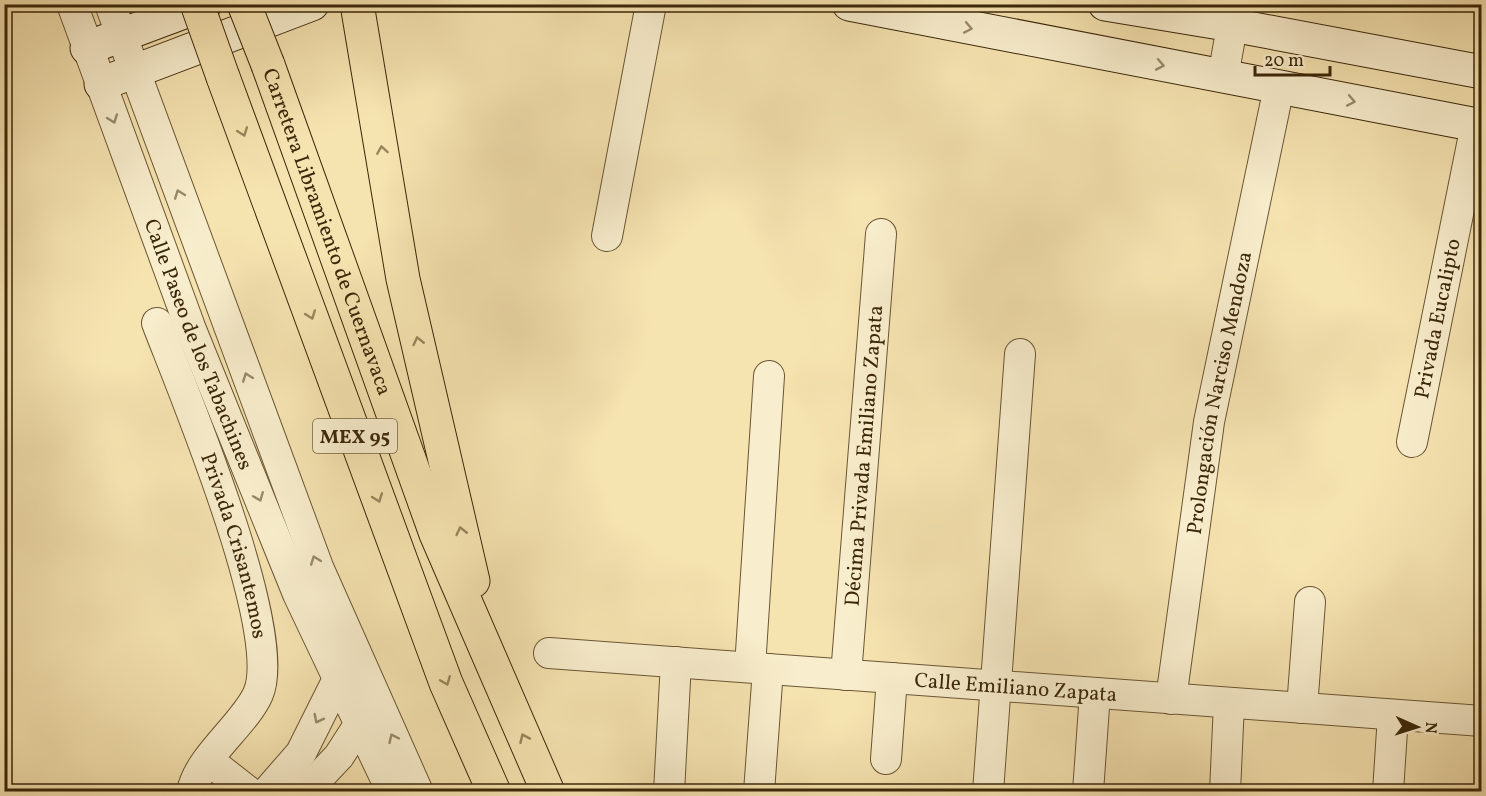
<svg xmlns="http://www.w3.org/2000/svg" width="1486" height="796" viewBox="0 0 1486 796" font-family="Vollkorn,serif">
  <style>
    .green { fill: #d5c394; stroke: #88754e; stroke-width: 1.5 }
    .lines { fill: none; stroke-linecap: round; stroke-linejoin: round }
    .street-casing { stroke: #6a5633; stroke-width: 32 }
    .secondary-casing { stroke: #3b2709; stroke-width: 35 }
    .highway-casing { stroke: #3b2709; stroke-width: 35 }
    .street { stroke: #f8edcc; stroke-width: 30 }
    .secondary { stroke: #f8edcc; stroke-width: 33 }
    .highway { stroke: #f5e3b0; stroke-width: 33 }
    .highway-bridge-casing { stroke: #3b2709; stroke-width: 35; stroke-linecap: butt }
    .highway-bridge { stroke: #f5e3b0; stroke-width: 33 }
    .oneway { stroke: #9a8a6a }
    .oneway2 { stroke: #98855c }
    .labels { text-anchor: middle; stroke-width: 4.5; stroke-linejoin: round; paint-order: stroke }
    .shield { fill: #f8edcc; stroke: #746244; stroke-width: 1.5 }
    .shield-label { font-size: 20px; font-weight: bold; fill: #3b2709 }
    .street-label { font-size: 21px; fill: #3b2709; stroke: #f8edcc }
  </style>
  <rect width="100%" height="100%" fill="#f5e3b0"/>
  <filter id="stains"><feTurbulence type="fractalNoise" baseFrequency=".00333" numOctaves="4"/><feColorMatrix values="0 0 0 0 .2 0 0 0 0 .09 0 0 0 0 .02 0 0 0 .5 -.17"/></filter>
  <radialGradient id="worn" r=".72"><stop offset=".6" stop-color="#630" stop-opacity="0"/><stop offset="1" stop-color="#630" stop-opacity=".3"/></radialGradient>
  <path class="green" d="M11 5 10 91 5 159 4 5Z"/>
  <g class="lines">
    <defs>
      <g id="street">
        <path id="s1" d="M72 4 190 327 298 594 392 792"/>
        <path d="M110 4 318 567 418 792"/>
        <path d="M1223 77 1236 4"/>
        <path d="M607 236 651 4"/>
        <path id="s2" d="M157 323C183 391 285 633 258 694 245 724 198 758 192 792"/>
        <path id="s3" d="M1412 442 1476 125"/>
        <path id="s4" d="M549 653 1482 721"/>
        <path d="M750 667 769 376"/>
        <path id="s5" d="M846 675 881 234"/>
        <path id="s6" d="M1171 699 1209 422 1279 87"/>
        <path d="M1302 708 1310 602"/>
        <path d="M886 759 892 678"/>
        <path d="M208 760 249 792"/>
        <path d="M267 792 301 753 344 667"/>
        <path d="M305 792 339 756 368 711"/>
        <path d="M669 792 676 662"/>
        <path d="M759 792 768 669"/>
        <path d="M988 792 1020 354"/>
        <path d="M1088 792 1095 693"/>
        <path d="M1225 792 1229 703"/>
        <path d="M1388 792 1393 715"/>
      </g>
      <path id="secondary" d="M849 4 1482 126
        M1105 4 1232 25 1482 72
        M87 48 205 4
        M101 84 312 4"/>
      <g id="highway">
        <path d="M357 4 403 279 473 581"/>
        <path id="s7" d="M268 65 436 534 548 792"/>
        <path d="M223 77 446 683 494 792"/>
      </g>
    </defs>
    <use href="#street" class="street-casing"/>
    <use href="#secondary" class="secondary-casing"/>
    <use href="#highway" class="highway-casing"/>
    <use href="#street" class="street"/>
    <use href="#secondary" class="secondary"/>
    <use href="#highway" class="highway"/>
    <defs>
      <path id="highway-bridge" d="M197 4 223 77
        M244 4 268 65"/>
    </defs>
    <use href="#highway-bridge" class="highway-bridge-casing"/>
    <use href="#highway-bridge" class="highway-bridge"/>
  </g>
  <defs><path id="oneway-chevron" d="M-2-3.5L2.5 0L-2 3.5" fill="none" stroke-width="1.6" stroke-linecap="round" stroke-linejoin="round" transform="scale(1.5)"/></defs>
  <g class="oneway">
    <use href="#oneway-chevron" transform="translate(968 28) rotate(11)"/>
    <use href="#oneway-chevron" transform="translate(1160 65) rotate(11)"/>
    <use href="#oneway-chevron" transform="translate(1351 101) rotate(11)"/>
    <use href="#oneway-chevron" transform="translate(113 119) rotate(70)"/>
    <use href="#oneway-chevron" transform="translate(179 194) rotate(-110)"/>
    <use href="#oneway-chevron" transform="translate(247 377) rotate(-111)"/>
    <use href="#oneway-chevron" transform="translate(259 497) rotate(68)"/>
    <use href="#oneway-chevron" transform="translate(315 560) rotate(-111)"/>
    <use href="#oneway-chevron" transform="translate(318 719) rotate(117)"/>
    <use href="#oneway-chevron" transform="translate(393 738) rotate(-115)"/>
  </g>
  <g class="oneway2">
    <use href="#oneway-chevron" transform="translate(243 132) rotate(70)"/>
    <use href="#oneway-chevron" transform="translate(382 150) rotate(-99)"/>
    <use href="#oneway-chevron" transform="translate(311 315) rotate(70)"/>
    <use href="#oneway-chevron" transform="translate(418 341) rotate(-103)"/>
    <use href="#oneway-chevron" transform="translate(378 498) rotate(70)"/>
    <use href="#oneway-chevron" transform="translate(461 531) rotate(-103)"/>
    <use href="#oneway-chevron" transform="translate(446 681) rotate(68)"/>
    <use href="#oneway-chevron" transform="translate(524 738) rotate(-114)"/>
  </g>
  <g class="labels">
    <rect class="shield" x="313" y="419" width="84" height="34" rx="4.5"/>
    <g class="shield-label">
      <text x="355" y="443">MEX 95</text>
    </g>
    <g class="street-label">
      <text dy="7" stroke="none"><textPath href="#s7" startOffset="177">Carretera Libramiento de Cuernavaca</textPath></text>
      <text dy="7" stroke="none"><textPath href="#s3" startOffset="126">Privada Eucalipto</textPath></text>
      <text dy="7" stroke="none"><textPath href="#s1" startOffset="363">Calle Paseo de los Tabachines</textPath></text>
      <text dy="7" stroke="none"><textPath href="#s6" startOffset="310">Prolongación Narciso Mendoza</textPath></text>
      <text dy="7" stroke="none"><textPath href="#s5" startOffset="220">Décima Privada Emiliano Zapata</textPath></text>
      <text dy="7" stroke="none"><textPath href="#s2" startOffset="236">Privada Crisantemos</textPath></text>
      <text dy="7" stroke="none"><textPath href="#s4" startOffset="468">Calle Emiliano Zapata</textPath></text>
    </g>
  </g>
  <rect width="1486" height="796" fill="none" stroke="#f5e3b0" stroke-width="24"/>
  <rect x="6" y="6" width="1474" height="784" fill="none" stroke="#3b2709" stroke-width="3"/>
  <rect x="12" y="12" width="1462" height="772" fill="none" stroke="#3b2709" stroke-width="1.5"/>
  <g transform="translate(1417 727) rotate(93)" stroke="#f8edcc" stroke-width="4.5" paint-order="stroke">
  <path d="M0-4.5L10 22L0 15L-10 22Z" fill="#3b2709"/>
  <text y="-9" font-size="16" font-weight="bold" text-anchor="middle" fill="#3b2709">N</text>
  </g>
  <path d="M1255 66v9h75v-9" fill="none" stroke="#3b2709" stroke-width="3"/>
  <text x="1264" y="66" font-size="18" fill="#3b2709" stroke="#f8edcc" stroke-width="4.5" paint-order="stroke">20 m</text>
  <rect width="100%" height="100%" filter="url(#stains)"/>
  <rect width="100%" height="100%" fill="url(#worn)"/>
</svg>
